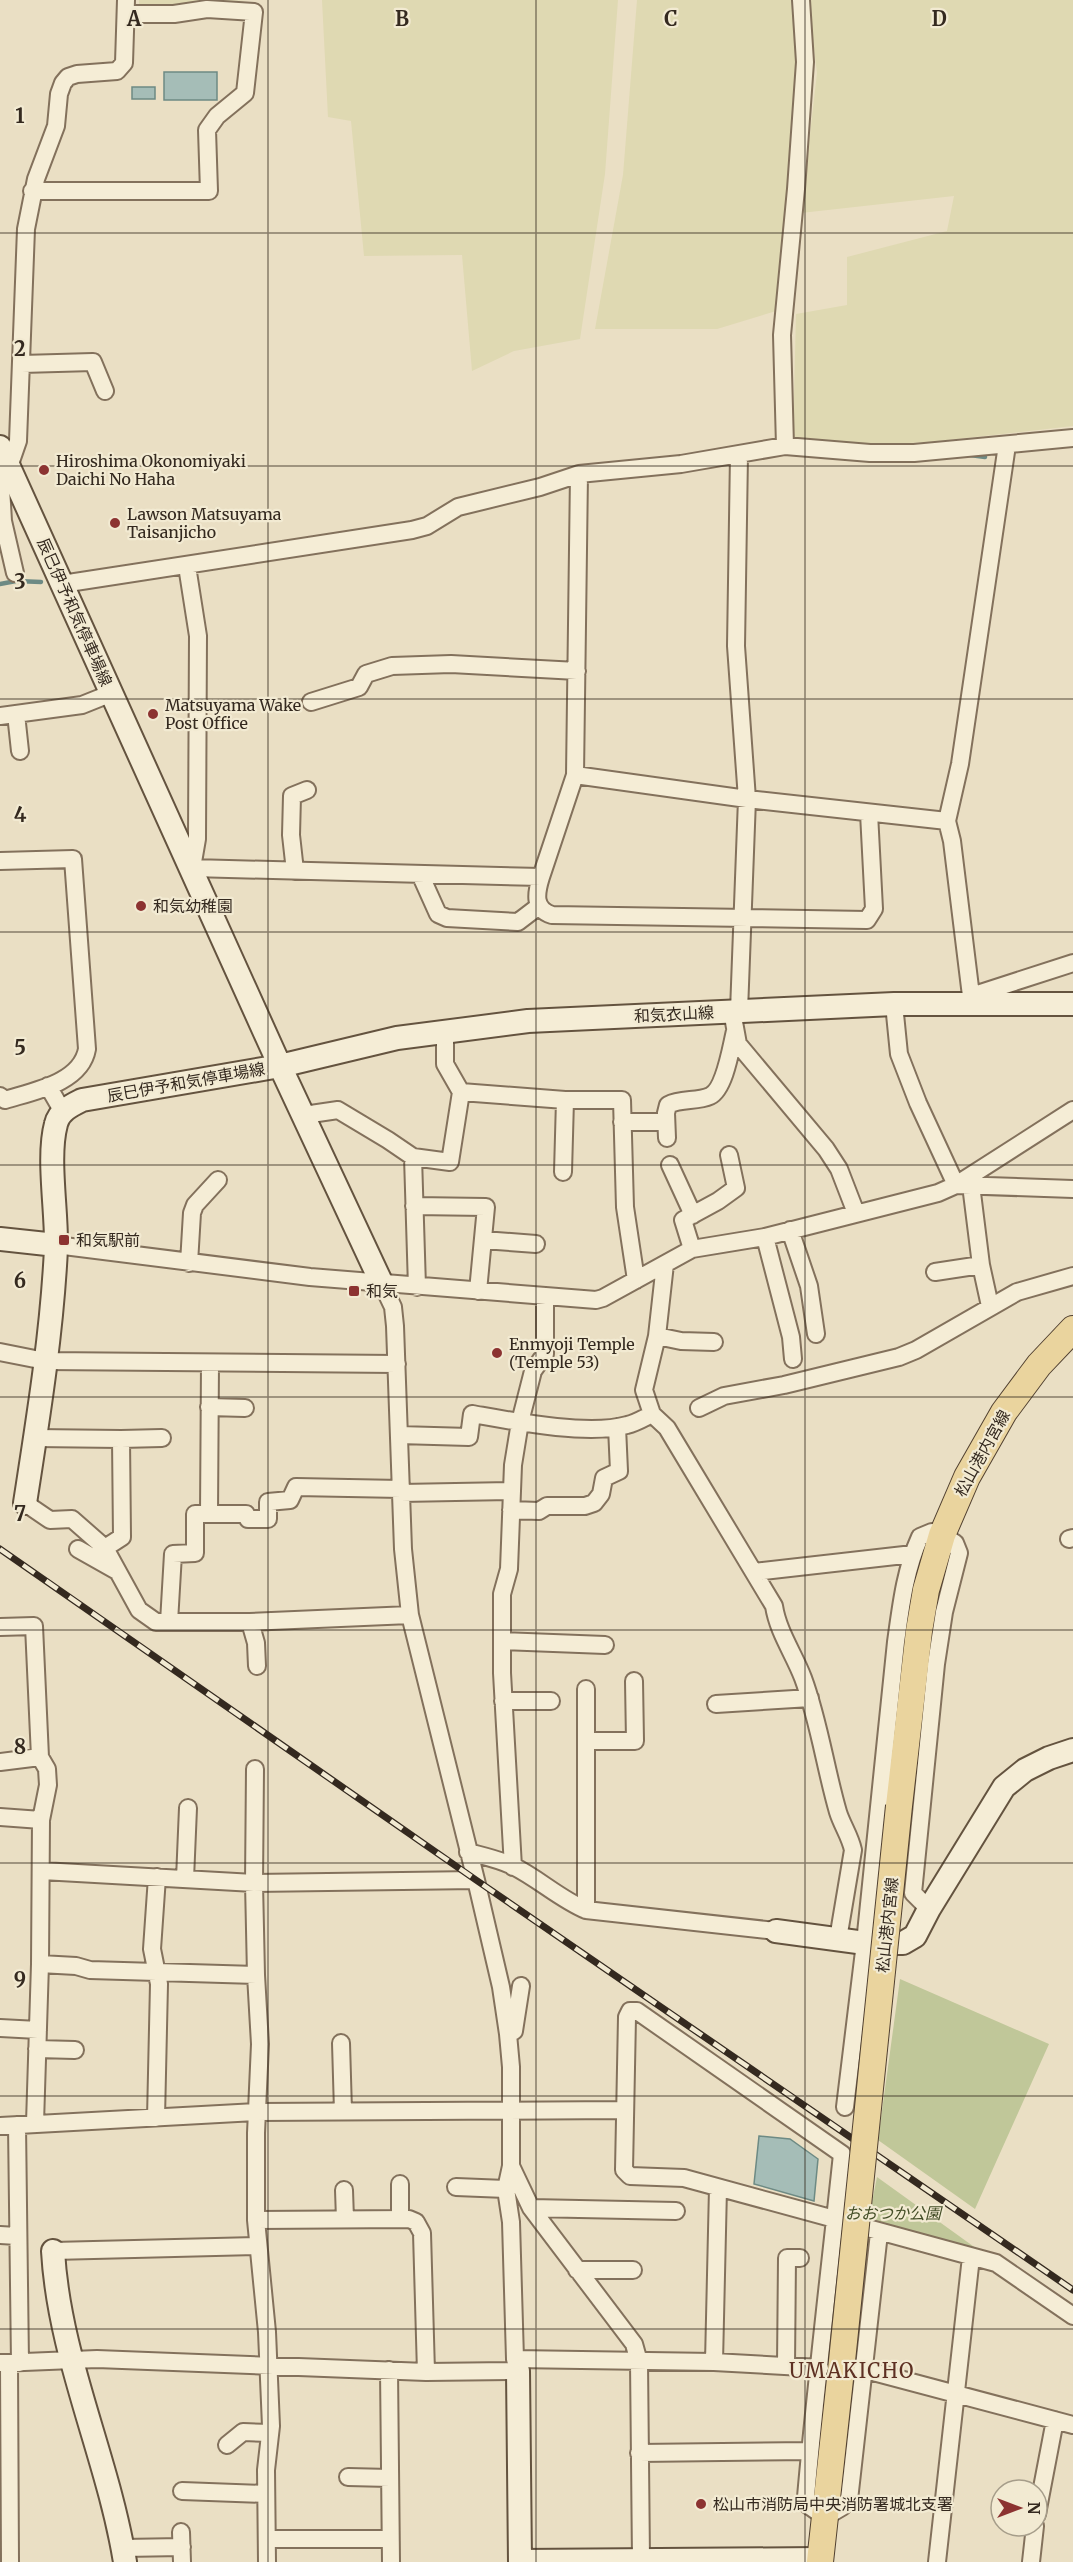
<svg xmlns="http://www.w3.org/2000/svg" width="1073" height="2562" viewBox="0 0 1073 2562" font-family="Merriweather,'Noto Sans JP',serif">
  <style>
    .farmland { fill: #dfd9b2 }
    .green { fill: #c0c799 }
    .water { fill: #a5bdb7; stroke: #6d8a84; stroke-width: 1.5 }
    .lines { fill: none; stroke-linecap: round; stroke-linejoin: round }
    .stream { stroke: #6d8a84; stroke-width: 4.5 }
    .street-casing { stroke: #83715c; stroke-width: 20 }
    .secondary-casing { stroke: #64533f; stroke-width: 26 }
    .primary-casing { stroke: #514030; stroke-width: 28 }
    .street { stroke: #f5edd6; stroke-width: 16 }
    .secondary { stroke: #f5edd6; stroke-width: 22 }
    .primary { stroke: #ead49e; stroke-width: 26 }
    .rail-casing { stroke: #34291f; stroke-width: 7 }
    .rail { stroke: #f2ead2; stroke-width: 4.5; stroke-dasharray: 14; stroke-linecap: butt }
    .primary-bridge-casing { stroke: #514030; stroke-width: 28; stroke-linecap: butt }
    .primary-bridge { stroke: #ead49e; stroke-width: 26 }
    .grid { fill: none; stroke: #34291f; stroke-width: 1.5; stroke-opacity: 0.55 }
    .poi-dot { fill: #8c3331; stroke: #f2ead2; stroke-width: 2 }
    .labels { text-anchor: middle; stroke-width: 4.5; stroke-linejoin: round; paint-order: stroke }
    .poi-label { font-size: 16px; fill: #34291f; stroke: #f2ead2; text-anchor: start }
    .street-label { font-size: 16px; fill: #34291f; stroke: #f2ead2 }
    .park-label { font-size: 16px; font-style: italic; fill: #444e27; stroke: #f2ead2 }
    .quarter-label { font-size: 20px; letter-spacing: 1.5px; fill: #5d3022; stroke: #f2ead2 }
    .grid-label { font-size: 20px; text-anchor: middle; font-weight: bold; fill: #34291f; stroke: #f2ead2; stroke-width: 4.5; stroke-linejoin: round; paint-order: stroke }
  </style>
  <rect width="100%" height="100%" fill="#eadfc4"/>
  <path class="farmland" d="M139 0H248L139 6Z
    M322 0H618L605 174 580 339 514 351 472 371 462 255 364 256 351 121 328 117Z
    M637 0H794L798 75 776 311 717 329H595L623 175Z
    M808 0H1073V426L930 442 864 445 793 438 796 314 847 305V257L947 231 954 196 801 213 817 73Z"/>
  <path class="green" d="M900 1979 1049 2044 975 2209 878 2140Z
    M877 2177 991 2259 867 2227Z"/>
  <path class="water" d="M164 72H217V100H164Z
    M132 87H155V99H132Z
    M759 2136 790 2139 818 2159 814 2201 754 2184Z"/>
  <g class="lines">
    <path class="stream" d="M970 455 985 457
      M0 584 16 581 41 582"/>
    <defs>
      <path id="street" d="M32 191H209L207 130 217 116 245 93 254 12 207 9 174 14H126
        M22 364 93 362 105 391
        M785 446 782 335 796 189 805 62 801 0
        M5 468 9 467 18 441 26 229 36 179 56 126 59 94 63 83 68 77 77 74 117 71 124 63 126 0
        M0 470 3 521 15 573
        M579 474 575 775 541 877C536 893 533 909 552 915L867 920 874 909 869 813
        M187 566 198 636 197 839 192 868 541 877
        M62 584 412 530 427 526 458 507 540 487 579 474 681 464 785 446 870 453H914L1073 438
        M311 702 359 687 366 674 392 666 451 664 577 671
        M16 714 20 751
        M0 716 82 705 112 693
        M575 775 747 799 947 821
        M0 861 73 859 87 1049C81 1083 34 1091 5 1100L0 1096
        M295 871 291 835 292 796 307 790
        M420 874 438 914 447 918 518 922 539 906
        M971 996 1073 963
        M894 1004 899 1054 918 1103 956 1185 1073 1189
        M972 1004 952 841 947 821 960 764 1007 445
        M732 1011 738 1044 826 1149 839 1169 856 1213
        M739 1011 747 799 736 646 739 455
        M445 1031V1064L461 1092 565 1100H622L625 1207 636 1280
        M48 1086 63 1112
        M304 1115 338 1110 388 1140 413 1157 450 1162 461 1092
        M622 1122H666
        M667 1138 666 1113 668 1105C681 1098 697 1102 710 1096 725 1089 731 1047 735 1031
        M413 1157 417 1287
        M670 1165 693 1215
        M563 1172 565 1100
        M971 1185 981 1265 990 1306
        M414 1206 486 1207 478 1291
        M790 1230 809 1286 816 1334
        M765 1237 791 1337 793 1359
        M483 1240 536 1244
        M56 1245 310 1277 596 1300 603 1298 692 1249 765 1237 938 1193 956 1185 1073 1110
        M692 1249 683 1220 718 1201 736 1188 729 1155
        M189 1263 192 1213 195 1205 218 1180
        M665 1264 657 1336 644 1390 652 1414 667 1428 774 1606C778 1632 794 1654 803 1678 819 1721 825 1767 838 1812 842 1825 850 1836 853 1850L838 1939
        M935 1272 981 1265
        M657 1336 681 1341 714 1342
        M0 1352 45 1361 397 1364
        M209 1407 245 1408
        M699 1408 724 1396 784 1385 899 1357 916 1350 1017 1292 1073 1276
        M399 1435 469 1437 472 1414C512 1421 588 1436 627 1425 636 1423 644 1418 652 1414
        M35 1438 121 1439 122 1537 105 1548
        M121 1439 162 1438
        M401 1493 512 1491
        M25 1503 50 1520 72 1519 105 1548 139 1610 156 1622H250L410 1615
        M511 1510 539 1511 547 1506H585L594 1503 601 1494 604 1478 619 1471 617 1427
        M209 1514 210 1363
        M1069 1539 1073 1538
        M78 1549 117 1571
        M754 1572 913 1554
        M169 1622 173 1554 195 1553V1514H246L248 1519H268V1502L290 1500 296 1487 401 1489
        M250 1622 256 1643 257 1666
        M0 1627 34 1626 40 1757 47 1769 48 1785 41 1820 40 1964 35 2123
        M502 1641 605 1645
        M586 1689V1910
        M503 1701H551
        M716 1704 810 1698
        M586 1741H635L634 1681
        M0 1762 40 1757
        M255 1769 254 1883 256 1975
        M0 1817 41 1820
        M468 1852C483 1856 498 1859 513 1866 539 1879 560 1899 586 1910L776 1931
        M513 1867 502 1673V1594L509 1569 513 1465 520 1422 533 1371 545 1354V1296
        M42 1871 254 1883 476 1880
        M185 1879 188 1808
        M40 1964 76 1966 90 1970 256 1975 260 2044 256 2133V2220L267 2332 271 2426 266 2470 267 2562
        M0 2028 38 2030
        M508 2034 514 2031 521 1986
        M341 2043 343 2111
        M37 2049 75 2050
        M845 2107 865 1943 896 1642C901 1606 905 1570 920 1537L932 1532 942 1535 955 1543 959 1553 944 1612 936 1664 913 1893 929 1909
        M156 2118 159 1984 152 1949 157 1877
        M17 2125 20 2363
        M0 2126 258 2112 624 2110
        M511 2166 531 2208 634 2344 639 2362 641 2559
        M400 2184V2219
        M456 2187 506 2189
        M344 2190 345 2219
        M531 2208 676 2211
        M256 2220 409 2219 416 2222 422 2233 426 2372
        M879 2233 849 2500 842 2507 825 2517 808 2505 806 2497C816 2383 830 2269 842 2154L637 2011H630L627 2017 624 2170 630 2176 684 2178 996 2263 1073 2316
        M0 2235 17 2236
        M53 2251 257 2246
        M577 2270H633
        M515 2359 714 2362 820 2368
        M714 2362 718 2188
        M0 2363 97 2359 426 2372 518 2371 515 2359 511 2222 506 2189 511 2166V2067L508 2034 501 1987 476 1880 410 1615 403 1549 395 1326 393 1307 382 1284
        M9 2364 10 2562
        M786 2366 787 2258H800
        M862 2369 1073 2425
        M389 2370 391 2562
        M227 2445 243 2432 270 2433
        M639 2453 810 2451
        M348 2477 390 2478
        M182 2491 266 2494
        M1037 2514 1055 2420
        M181 2532 182 2562
        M267 2539H390
        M123 2548 182 2547
        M937 2562 971 2257
        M1031 2562 1035 2526"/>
      <path id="secondary" d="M0 447 280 1066 382 1284
        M0 1239 56 1245
        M25 1503C38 1419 52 1333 56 1248 57 1211 47 1157 56 1124 59 1111 72 1105 82 1100L280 1066 397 1038 528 1021 894 1004H1073
        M776 1931 865 1943H903L915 1936 929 1909 1004 1787 1025 1770 1049 1758 1073 1750
        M53 2251C59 2358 108 2457 125 2562
        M518 2371 520 2562
        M520 2561 820 2559"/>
      <path id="primary" d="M899 1806 919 1631 926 1590 942 1535 967 1477 1004 1412 1039 1365 1073 1329
        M820 2562 842 2361"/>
    </defs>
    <use href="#street" class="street-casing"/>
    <use href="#secondary" class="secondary-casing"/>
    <use href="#primary" class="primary-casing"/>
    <use href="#street" class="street"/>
    <use href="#secondary" class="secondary"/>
    <use href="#primary" class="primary"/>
    <defs>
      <path id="rail" d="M0 1549 476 1880 1073 2290"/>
    </defs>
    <use href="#rail" class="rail-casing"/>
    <use href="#rail" class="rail"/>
    <defs>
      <path id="primary-bridge" d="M842 2361 899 1806"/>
    </defs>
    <use href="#primary-bridge" class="primary-bridge-casing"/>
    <use href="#primary-bridge" class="primary-bridge"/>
  </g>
  <path class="grid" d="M268 0V2562M536 0V2562M805 0V2562M0 233H1073M0 466H1073M0 699H1073M0 932H1073M0 1165H1073M0 1397H1073M0 1630H1073M0 1863H1073M0 2096H1073M0 2329H1073"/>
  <g class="poi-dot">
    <circle cx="44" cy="470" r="6"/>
    <circle cx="115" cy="523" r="6"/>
    <circle cx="153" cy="714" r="6"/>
    <circle cx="141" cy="906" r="6"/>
    <rect x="58" y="1234" width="12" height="12" rx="3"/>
    <rect x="348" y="1285" width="12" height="12" rx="3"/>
    <circle cx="497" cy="1353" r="6"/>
    <circle cx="701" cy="2504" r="6"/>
  </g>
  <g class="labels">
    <g class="poi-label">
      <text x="56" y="467">Hiroshima Okonomiyaki<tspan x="56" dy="18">Daichi No Haha</tspan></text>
      <text x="127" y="520">Lawson Matsuyama<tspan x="127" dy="18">Taisanjicho</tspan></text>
      <text x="165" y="711">Matsuyama Wake<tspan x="165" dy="18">Post Office</tspan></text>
      <text x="153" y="912">和気幼稚園</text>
      <text x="76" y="1246">和気駅前</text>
      <text x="366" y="1297">和気</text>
      <text x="509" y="1350">Enmyoji Temple<tspan x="509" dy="18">(Temple 53)</tspan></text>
      <text x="713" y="2510">松山市消防局中央消防署城北支署</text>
    </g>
    <g class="street-label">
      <text transform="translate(75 612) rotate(66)" y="6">辰巳伊予和気停車場線</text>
      <text transform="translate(674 1014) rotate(-3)" y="6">和気衣山線</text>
      <text transform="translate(186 1082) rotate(-10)" y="6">辰巳伊予和気停車場線</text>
      <text transform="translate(982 1453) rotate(-61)" y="6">松山港内宮線</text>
      <text transform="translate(887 1925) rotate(-84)" y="6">松山港内宮線</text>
    </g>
    <g class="park-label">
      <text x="893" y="2219">おおつか公園</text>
    </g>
    <g class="quarter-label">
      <text x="852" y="2378">UMAKICHO</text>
    </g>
  </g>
  <g class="grid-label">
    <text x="134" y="26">A</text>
    <text x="402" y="26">B</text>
    <text x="671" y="26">C</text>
    <text x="939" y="26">D</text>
    <text x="20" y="123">1</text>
    <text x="20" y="356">2</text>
    <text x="20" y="589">3</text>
    <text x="20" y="822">4</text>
    <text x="20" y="1055">5</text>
    <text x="20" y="1288">6</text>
    <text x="20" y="1521">7</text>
    <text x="20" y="1754">8</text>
    <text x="20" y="1987">9</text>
  </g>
  <g transform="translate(1019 2508) rotate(90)"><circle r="28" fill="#f2ead2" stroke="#a69d8a" stroke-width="1.5"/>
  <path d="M0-4.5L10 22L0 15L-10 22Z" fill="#8c3331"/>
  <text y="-9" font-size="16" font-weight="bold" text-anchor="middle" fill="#34291f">N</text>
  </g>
</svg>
